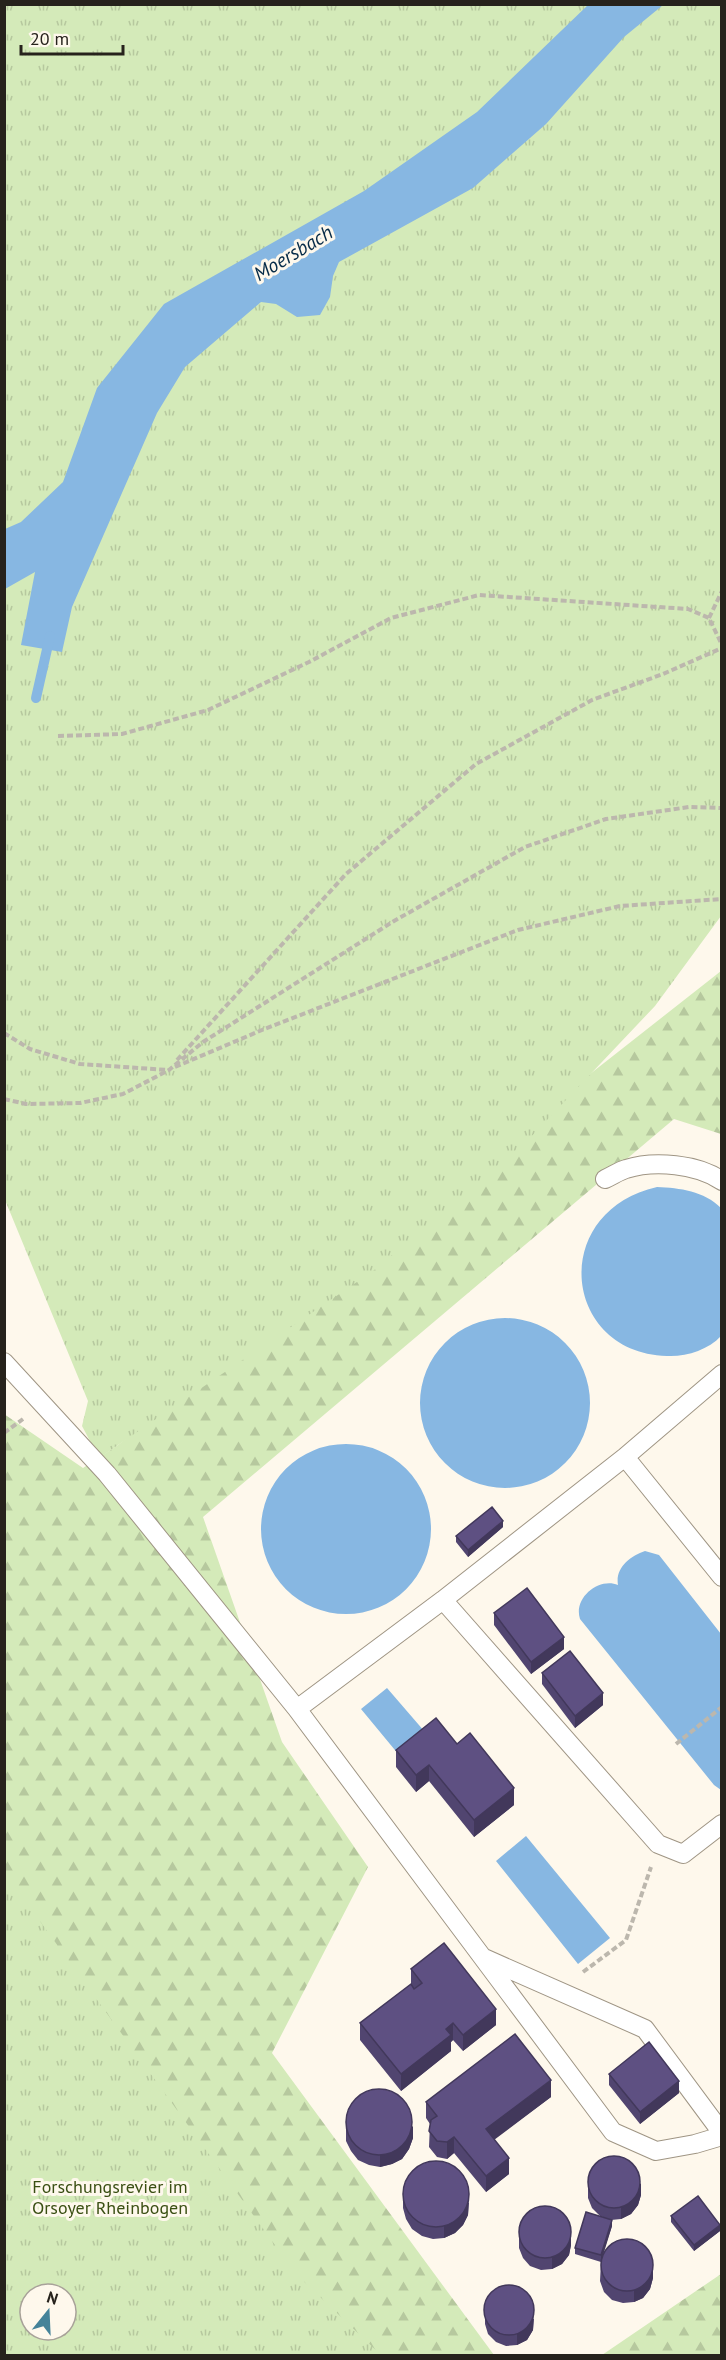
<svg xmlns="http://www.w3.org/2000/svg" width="726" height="2360" viewBox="0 0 726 2360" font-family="'PT Sans',sans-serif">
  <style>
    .forest { fill: url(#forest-firs) }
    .park { fill: url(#park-tufts); fill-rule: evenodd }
    .water { fill: #87b7e2 }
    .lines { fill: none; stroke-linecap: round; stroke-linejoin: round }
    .stream { stroke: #87b7e2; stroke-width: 10 }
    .service-casing { stroke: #9f9584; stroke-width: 20 }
    .path { stroke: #bcb7ad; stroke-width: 4; stroke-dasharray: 6 3; stroke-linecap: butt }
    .service { stroke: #fff; stroke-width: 18 }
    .wall { fill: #514570 }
    .shaded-wall { fill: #42385b }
    .building { fill: #5e5082; stroke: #42385b; stroke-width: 1.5 }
    .labels { text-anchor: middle; stroke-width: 6; stroke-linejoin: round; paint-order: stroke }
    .park-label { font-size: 18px; fill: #3a4f13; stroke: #fef8ec }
    .water-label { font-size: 20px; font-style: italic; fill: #062b48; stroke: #fef8ec }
  </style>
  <defs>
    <pattern id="forest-firs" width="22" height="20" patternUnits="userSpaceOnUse" patternTransform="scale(1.5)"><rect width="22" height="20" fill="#d4eab9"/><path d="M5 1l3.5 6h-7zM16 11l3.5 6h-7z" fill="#b6c89e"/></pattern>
    <pattern id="park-tufts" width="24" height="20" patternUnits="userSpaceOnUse" patternTransform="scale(1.5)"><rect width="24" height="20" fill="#d4eab9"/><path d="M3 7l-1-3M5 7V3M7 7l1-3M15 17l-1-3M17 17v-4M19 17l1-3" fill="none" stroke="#b6c89e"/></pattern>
  </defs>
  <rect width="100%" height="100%" fill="#fef8ec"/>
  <path class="forest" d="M721 971V1134L674 1119 203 1517 282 1742 368 1867 272 2053 494 2355H352L5 1889 4 1414 83 1468 118 1445Z
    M721 2274V2355H602Z"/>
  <path class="park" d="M4 5H721V916L655 1006 529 1139 373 1271 99 1458 82 1426 88 1401 5 1200Z
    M5 1873 296 2274 381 2355H5ZM30 2294H66V2330H30Z"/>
  <path class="water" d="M589 4 663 5 624 37 546 124 473 188 339 262 333 276 330 297 320 315 297 317 276 304 261 302 185 367 157 413 72 607 62 652 21 645 35 572 5 589V529L21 522 63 482 97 388 164 304 364 191 477 112Z
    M657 1187C680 1188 704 1191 721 1208V1336C708 1350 686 1357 667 1356 562 1353 548 1212 657 1187Z
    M420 1403a85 85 0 1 1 170 0a85 85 0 1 1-170 0Z
    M261 1529a85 85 0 1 1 170 0a85 85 0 1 1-170 0Z
    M645 1551 659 1555 721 1634V1790L714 1785 580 1619C573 1598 599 1577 618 1585 615 1568 630 1556 645 1551Z
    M387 1688 431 1739 404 1761 361 1709Z
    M526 1836 610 1938 578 1964 496 1861Z"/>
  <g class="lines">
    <path class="stream" d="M36 698 50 636"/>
    <defs>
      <path id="service" d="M605 1179C612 1176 619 1171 626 1169 654 1160 698 1164 722 1181
        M4 1362 107 1474 297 1709 613 2132 656 2151 695 2144 722 2136
        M625 1457 722 1577
        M443 1600 658 1844 683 1854 722 1824
        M297 1709 443 1600 625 1457 722 1374
        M484 1958 645 2029 722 2133"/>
    </defs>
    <use href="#service" class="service-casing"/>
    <path class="path" d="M709 618 722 591
      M58 736 122 734 208 710 309 662 391 618 479 595 688 609 709 618 722 645
      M4 1033 30 1049 80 1064 168 1070
      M177 1060 346 874 476 764 592 700 663 674 722 648
      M175 1067 262 1030 518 930 620 906 722 899
      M4 1099 26 1104 80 1103 123 1094 169 1070 203 1042 394 921 525 847 606 819 689 807 722 808
      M4 1433 23 1419
      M676 1744 722 1707
      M583 1972 626 1940 651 1867"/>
    <use href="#service" class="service"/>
  </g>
  <path class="wall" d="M503 1527 468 1557 456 1542V1536Z
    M494 1613 564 1649 531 1674 494 1625Z
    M542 1673 603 1705 575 1728 542 1684Z
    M457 1744 514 1805 474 1837 429 1781 416 1792 396 1767V1750Z
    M411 1969 496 2025 463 2051 453 2040 451 2042V2051L401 2091 360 2040V2023L411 1984Z
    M609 2074 679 2093 640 2124 609 2085Z
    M551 2097 494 2139 509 2174 486 2192 454 2153 447 2159 437 2157 429 2147 430 2124 426 2118V2102Z
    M346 2117 413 2138 409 2149 402 2159 392 2164 380 2167 369 2165 358 2160 351 2151 346 2141Z
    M588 2186 641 2195 638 2205 631 2214 621 2219 611 2220 612 2226 603 2253 653 2278 650 2289 643 2298 634 2302 623 2303 612 2300 604 2292 600 2281 601 2262 575 2254V2248L608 2219 600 2216 592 2208 588 2198Z
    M403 2196 469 2203 468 2215 463 2225 455 2233 444 2238 433 2239 422 2236 412 2229 406 2219 403 2208Z
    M671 2216 720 2231 694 2251 671 2222Z
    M519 2225 571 2245 569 2255 562 2264 552 2269 541 2270 530 2266 523 2258 519 2248Z
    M485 2312 534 2319 533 2330 527 2340 517 2345 506 2346 496 2342 488 2334 485 2324Z"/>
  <path class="shaded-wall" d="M503 1521V1527L468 1557V1550Z
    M564 1637V1649L531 1674V1662Z
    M603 1693V1705L575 1728V1716Z
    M429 1765V1781L416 1792V1775Z
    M514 1788V1805L474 1837V1820Z
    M496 2009V2025L463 2051V2035Z
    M453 2023V2040L451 2042V2051L401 2091V2074L446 2029Z
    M551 2080V2097L486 2146V2129Z
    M679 2081V2093L640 2124V2112Z
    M413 2126V2138L409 2149 402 2159 392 2164 380 2167V2155Z
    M454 2137V2153L447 2159V2142Z
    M509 2158V2174L486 2192V2176Z
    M641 2183V2195L638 2205 631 2214 621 2219V2207Z
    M469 2191 468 2215 463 2225 455 2233 444 2238V2226Z
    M612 2220V2226L601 2262V2255Z
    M720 2225V2231L694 2251V2245Z
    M571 2233V2245L569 2255 562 2264 552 2269V2257Z
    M653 2266V2278L650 2289 643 2298 634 2302V2290Z
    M534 2307 533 2330 527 2340 517 2345V2333Z"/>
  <path class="building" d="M492 1507 503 1521 468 1550 456 1536Z
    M527 1588 564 1637 531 1662 494 1613Z
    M570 1651 603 1693 575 1716 542 1673Z
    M436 1718 457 1744 470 1733 514 1788 474 1820 429 1765 416 1775 396 1750Z
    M444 1943 496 2009 463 2035 453 2023 446 2029 451 2035 401 2074 360 2023 411 1984 414 1989 422 1983 411 1969Z
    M515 2034 551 2080 486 2129 509 2158 486 2176 454 2137 447 2142 437 2141 429 2131 431 2120 437 2116 426 2102Z
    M649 2042 679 2081 640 2112 609 2074Z
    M346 2122a33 33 0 1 1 66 0a33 33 0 1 1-66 0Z
    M588 2182a26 26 0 1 1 52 0a26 26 0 1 1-52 0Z
    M403 2194a33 33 0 1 1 66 0a33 33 0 1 1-66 0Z
    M698 2196 720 2225 694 2245 671 2216Z
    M519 2232a26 26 0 1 1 52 0a26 26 0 1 1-52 0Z
    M586 2212 612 2220 601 2255 575 2248Z
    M601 2265a26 26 0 1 1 52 0a26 26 0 1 1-52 0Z
    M484 2310a25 25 0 1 1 50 0a25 25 0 1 1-50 0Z"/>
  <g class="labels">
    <g class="park-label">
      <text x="110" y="2193">Forschungsrevier im<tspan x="110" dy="21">Orsoyer Rheinbogen</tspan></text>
    </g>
    <g class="water-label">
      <text transform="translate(293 253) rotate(-31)" y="7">Moersbach</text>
    </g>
  </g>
  <rect width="726" height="2360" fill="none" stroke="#26221c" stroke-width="12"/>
  <g transform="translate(48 2312) rotate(18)"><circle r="28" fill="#fef8ec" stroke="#a8a299" stroke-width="1.5"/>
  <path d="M0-4.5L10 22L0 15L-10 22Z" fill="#458399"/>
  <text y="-9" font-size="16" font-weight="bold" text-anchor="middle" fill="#26221c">N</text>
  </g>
  <path d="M21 45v9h102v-9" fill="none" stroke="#26221c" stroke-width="3"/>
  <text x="30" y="45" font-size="18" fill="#26221c" stroke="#fef8ec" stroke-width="4.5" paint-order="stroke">20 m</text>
</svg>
